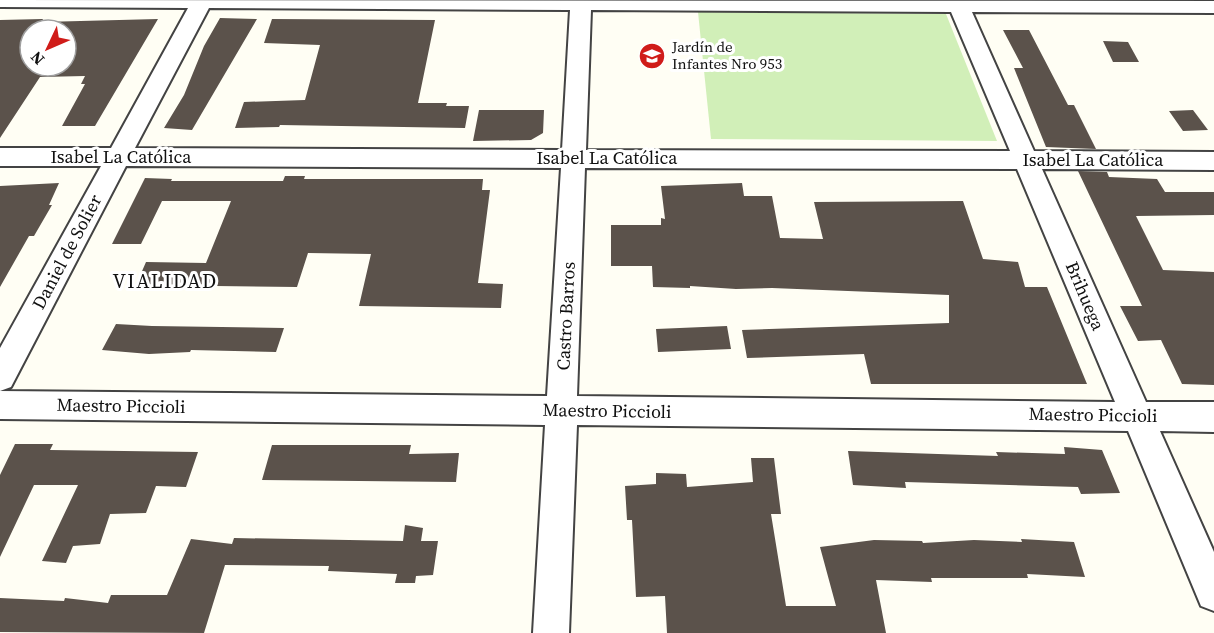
<svg xmlns="http://www.w3.org/2000/svg" width="1214" height="633" viewBox="0 0 1214 633" font-family="'Source Serif 4',serif">
  <style>
    .green { fill: #d1efb8 }
    .building { fill: #5b524b; fill-rule: evenodd }
    .lines { fill: none; stroke-linecap: round; stroke-linejoin: round }
    .minor-casing { stroke: #434343; stroke-width: 4 }
    .minor { fill: #fff; fill-rule: evenodd }
    .labels { text-anchor: middle; stroke-width: 6; stroke-linejoin: round; paint-order: stroke }
    .far-poi-label { font-size: 15px; fill: #101010; stroke: #fff; text-anchor: start }
    .street-label { font-size: 18px; fill: #101010; stroke: #fff }
    .neighbourhood-label { font-size: 20px; letter-spacing: 1.5px; fill: #101010; stroke: #fff }
  </style>
  <rect width="100%" height="100%" fill="#fffef4"/>
  <path class="green" d="M698 12 946 14 997 141 711 139Z"/>
  <path class="building" d="M220 18 257 19 192 130 164 128 184 95 204 46Z
    M43 19 42 22 158 19 95 126H62L85 84H81L85 76 40 77 0 138V20ZM30 30H66V66H30Z
    M272 19 435 20 418 103H447L446 106H469L465 128 280 125 279 127 235 128 244 102 305 100 320 45 264 43Z
    M1003 30H1029L1068 105H1074L1096 149 1046 147 1014 68H1023Z
    M1103 41 1128 42 1139 62H1113Z
    M479 110H544L543 133 531 140 473 141Z
    M1193 110 1208 130 1183 131 1169 111Z
    M1078 171 1107 172 1109 177 1157 179 1165 192H1214V215L1136 216 1163 270 1214 272V385L1182 384 1161 340 1138 341 1120 306H1142Z
    M285 176H305L304 179H483L482 190H490L478 283 503 284 501 308 359 306 371 254 308 253 297 287 136 285 146 262 206 263 231 201H162L141 244H112L145 178 172 179 171 181H283Z
    M59 183 49 205H52L34 236H29L0 287V186Z
    M742 183 744 196H772L780 238 823 239 814 202 963 201 983 259 1018 262 1025 287H1047L1087 384H871L864 354 747 358 742 330 949 323V295L772 288 736 289 690 286V288L653 287 652 266H611V225H661V218L665 219 661 186Z
    M116 324 152 326 284 328 276 352 191 350 190 352 149 354 102 350Z
    M727 326 731 349 658 352 656 329Z
    M15 444H53L50 450 198 452 186 487 156 486 146 513 110 514 100 544 73 546 66 563 42 561 78 485H34L0 557V475Z
    M272 445H411L409 454 459 453 456 482 262 480Z
    M1064 447 1102 450 1120 493 1081 494 1078 487 905 482 906 488 853 485 848 451 998 456 996 452 1065 454Z
    M751 458H774L781 514H771L786 606H836L820 547 874 540 922 541 923 543 974 540 1022 542 1021 539 1074 542 1085 577 1027 574 1028 578H931L932 582 876 580 886 633H667L665 596 636 597 632 520H627L625 486 656 484V473L686 474 687 487 753 482Z
    M405 525 423 528 421 541H438L433 575 416 576 415 583H395L397 574 328 571 329 566 225 565 204 633 0 632V598L64 601 65 598 108 603 111 595H167L191 539 232 544 234 538 403 541Z"/>
  <g class="lines">
    <defs>
      <path id="minor" d="M0 0 1214 1V13L972 12 1034 151 1214 152V170L1042 169 1146 402H1214V432L1160 431 1214 552V611L1201 606 1128 431 577 425 569 633H533L545 425 0 419V391L547 396 561 168 126 166 11 387 0 391V348L101 166H0V148H111L188 8 0 7ZM209 8 570 10 562 150 135 148ZM591 10 951 12 1010 151 586 150ZM585 168 1017 169 1115 402 577 396Z"/>
    </defs>
    <use href="#minor" class="minor-casing"/>
    <use href="#minor" class="minor"/>
  </g>
  <defs>
    <symbol id="school-disc" viewBox="-11 -11 22 22"><circle r="9.5" fill="#d01c19" stroke="#fff"/><path d="M0-5L7-2L0 1L-7-2ZM-4 1L0 2.5L4 1V4Q0 6-4 4Z" fill="#fff"/></symbol>
  </defs>
  <g fill-rule="evenodd">
    <use href="#school-disc" x="637" y="41" width="30" height="30"/>
  </g>
  <g class="labels">
    <g class="far-poi-label">
      <text x="672" y="52">Jardín de<tspan x="672" dy="17">Infantes Nro 953</tspan></text>
    </g>
    <g class="street-label">
      <text x="121" y="163">Isabel La Católica</text>
      <text x="607" y="164">Isabel La Católica</text>
      <text x="1093" y="166">Isabel La Católica</text>
      <text transform="translate(67 252) rotate(-62)" y="6">Daniel de Solier</text>
      <text transform="translate(1085 296) rotate(67)" y="6">Brihuega</text>
      <text transform="translate(566 316) rotate(-87)" y="6">Castro Barros</text>
      <text transform="translate(121 406) rotate(1)" y="6">Maestro Piccioli</text>
      <text transform="translate(607 411) rotate(1)" y="6">Maestro Piccioli</text>
      <text transform="translate(1093 415) rotate(1)" y="6">Maestro Piccioli</text>
    </g>
    <g class="neighbourhood-label">
      <text x="165" y="288">VIALIDAD</text>
    </g>
  </g>
  <g transform="translate(48 48) rotate(226)"><circle r="28" fill="#ffffff" stroke="#9f9f9f" stroke-width="1.5"/>
  <path d="M0-4.5L10 22L0 15L-10 22Z" fill="#d01c19"/>
  <text y="-9" font-size="16" font-weight="bold" text-anchor="middle" fill="#101010">N</text>
  </g>
</svg>
